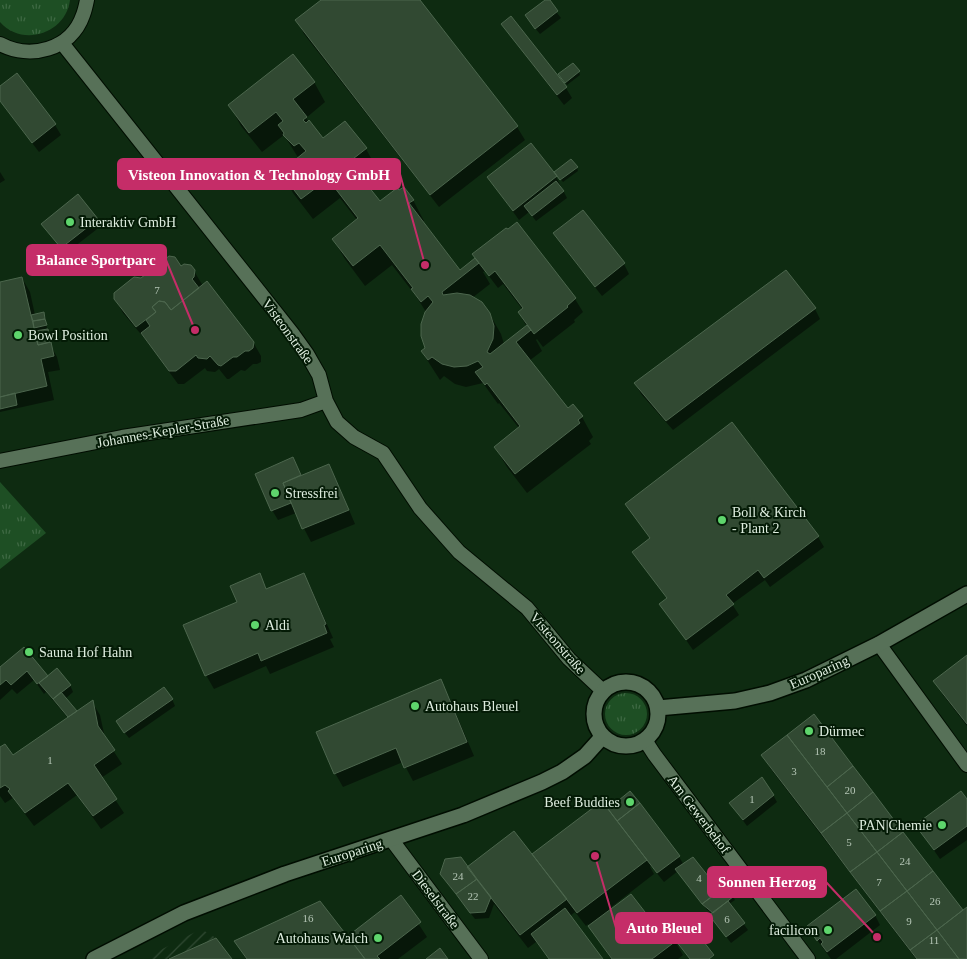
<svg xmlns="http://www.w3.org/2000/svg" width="967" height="959" viewBox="0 0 967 959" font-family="Georgia,serif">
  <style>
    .built { fill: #0e2b11 }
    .industrial { fill: url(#industrial-furrows) }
    .grass { fill: url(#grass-tufts) }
    .shadow { fill: #0007; fill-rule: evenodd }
    .building { fill: #314932; stroke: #4c664d }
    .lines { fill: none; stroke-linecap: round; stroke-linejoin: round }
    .minor-casing { stroke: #000d00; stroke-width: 16 }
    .tertiary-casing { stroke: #000d00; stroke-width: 18 }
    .minor { stroke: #577158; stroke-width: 14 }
    .tertiary { stroke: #577158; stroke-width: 15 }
    .poi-dot { fill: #5ed56c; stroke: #041b06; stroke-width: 2 }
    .labels { text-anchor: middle; stroke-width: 4; stroke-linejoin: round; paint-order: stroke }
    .number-label { font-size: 11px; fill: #b3c4b4 }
    .poi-label { font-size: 14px; fill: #deeddf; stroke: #041b06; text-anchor: start }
    .street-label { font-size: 14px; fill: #deeddf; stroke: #041b06 }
    .leader { fill: none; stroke: #c52d68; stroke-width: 2 }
    .callout-dot { fill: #c52d68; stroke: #041b06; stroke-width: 2 }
    .callout { fill: #c52d68; stroke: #c52d68; stroke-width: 2 }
    .callout-label { font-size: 15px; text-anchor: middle; font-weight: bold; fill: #fff }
  </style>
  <defs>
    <pattern id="industrial-furrows" width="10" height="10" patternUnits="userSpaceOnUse" patternTransform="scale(1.25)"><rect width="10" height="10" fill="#0e2b11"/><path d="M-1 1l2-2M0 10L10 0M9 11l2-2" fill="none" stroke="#314a33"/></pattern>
    <pattern id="grass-tufts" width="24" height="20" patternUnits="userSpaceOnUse" patternTransform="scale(1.25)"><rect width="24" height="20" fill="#1e4f24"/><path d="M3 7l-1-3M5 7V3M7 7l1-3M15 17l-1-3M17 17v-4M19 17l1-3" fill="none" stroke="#3e6943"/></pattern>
  </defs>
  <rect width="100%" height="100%" fill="#0d240f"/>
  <path class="built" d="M0 0H967V959H0Z"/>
  <path class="industrial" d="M201 929 216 938 232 959H143Z"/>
  <path class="grass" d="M0 0H70C66 33 23 48 0 22Z
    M0 482 46 533 0 569Z
    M605 714a21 21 0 1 1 42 0a21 21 0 1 1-42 0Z"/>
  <path class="shadow" d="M323 0H419L517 127 525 140 439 207 304 34 297 20Z
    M547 0 561 18 540 34 530 22Z
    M511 18 566 88 572 98 564 105 509 34 503 24Z
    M579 72 580 75 567 85 562 77Z
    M17 75 55 125 61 135 39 152 0 101V88Z
    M314 82 325 102 306 118 309 122 323 140 345 123 366 149 377 169 362 181 380 203 413 200 424 221 422 222 460 272 517 224 575 299 583 312 574 320 575 322 543 347 537 339 536 340 542 351 529 361 568 409 573 406 582 417 593 437 589 441 591 444 527 493 507 467 495 447 519 428 499 403 498 404 483 383 466 387 455 384 444 376 440 380 422 352 426 348V312L416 296 392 265 365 286 345 259 333 239 357 220 340 198 313 219 293 193 282 172 299 159 284 135 262 152 241 126 230 106ZM485 271 498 288 503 284 523 310 519 313 527 327 504 344 501 334 489 313 472 298 490 284 483 272Z
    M577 168 578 171 563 182 557 175Z
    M0 172 5 180 0 183Z
    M488 177H556L567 198 536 221 529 212 519 220Z
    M78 196 101 226 65 254 43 224Z
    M583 212 624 264 629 274 602 296 561 244 555 234Z
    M181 267 194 271 203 286 253 342 261 356V362L257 364H253L245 371 241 370 229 379H227L219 369 215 372 207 371 205 368 184 384H178L145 339 123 313 115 299 141 279Z
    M22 278 30 292 35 315 43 313 45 316 47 328H46L48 333 51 346 57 357 60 370 48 372 54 400 0 412V283Z
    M815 309 820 319 673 430 641 394 636 384Z
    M732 424 818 537 824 547 770 587 765 580 732 604 739 615 693 650 661 604 668 599 634 552 651 539 626 504Z
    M293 459 302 476 329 465 336 479 355 524 311 542 296 513 278 520 272 510Z
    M303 574 311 588 333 638 330 639 334 647 270 674 266 666 214 689 206 675 259 575 267 590Z
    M24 649 48 677 70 685 73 692 65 699 76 713 92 702 100 715 105 738 122 764 101 778 124 813 101 829 77 795 34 826 13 798 5 803 0 796V749L12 757 68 718 46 692 44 694 34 680 17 694 12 689 0 700V671Z
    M967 656V726L943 695 935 682Z
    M441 681 448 695 474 756 413 781 403 762 343 787 335 773Z
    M172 699 175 706 129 738 121 728Z
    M813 716 963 912 967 909V959H916L770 768 763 755Z
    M773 795 777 802 747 826 730 803Z
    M967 801V840L940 859 917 826Z
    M602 803 608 810 679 857 684 865 722 896 726 886 735 900 729 904 748 930 731 943 715 922 714 914 707 910 678 871 664 882 651 866 650 867 654 874 610 908 666 941 672 936 683 955 678 959H611L588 924 586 926 575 912 570 916 602 959H549L536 942 528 948 494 904 489 918 475 919 445 880 467 868 532 856Z
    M401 897 427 937 398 959H246L236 942 348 937Z
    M875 915 880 925 836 959H831L815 937Z"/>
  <path class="building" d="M321 0H420L518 126 430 195 295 20Z
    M545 0H550L558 11 535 29 525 15Z
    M511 16 567 87 557 95 501 24Z
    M293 54 315 82 293 99 307 117 303 120 306 123 309 120 323 138 345 121 367 148 349 162 380 201 397 188 399 190 404 187 414 200 409 203 460 270 475 258 479 263 442 292 443 295 457 293 470 295 482 302 490 313 494 326 493 339 487 352 490 354 527 325 531 330 516 342 568 408 573 404 583 416 578 420 580 423 515 474 494 447 520 426 487 383 485 385 475 372 483 367 478 361 467 366 454 367 442 364 432 357 428 360 421 351 425 348 421 336V324L425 312 433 302 428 296 421 302 411 289 413 288 380 245 353 266 332 239 358 218 328 179 301 199 280 172 306 151 299 143 294 146 283 135 284 133 278 125 283 121 276 112 249 133 228 105Z
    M573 63 580 71 565 83 558 74Z
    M17 73 56 124 32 143 0 101V86Z
    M531 143 557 176 513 211 487 177Z
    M571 159 578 167 560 180 554 172Z
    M556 181 564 191 532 216 524 206Z
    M78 194 98 219 61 248 41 224Z
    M583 210 625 263 595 287 553 233Z
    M517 222 576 298 567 306 568 307 534 334 518 312 523 308 495 271 489 276 472 254 506 228 508 229Z
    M169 256 175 257 181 266 184 264 191 265 195 270 194 277 192 279 199 288 171 310 165 302 159 301 152 307 156 312 136 327 114 299V293L134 277 141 278Z
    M786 270 816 308 666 421 634 383Z
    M22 277 38 345 51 342 54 356 41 359 47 386 0 397V282Z
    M207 281 254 342 253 348 249 351H245L237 357H233L221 366 218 365 210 356 207 359 198 358 196 355 176 371H169L141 333 150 326 146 320 156 312 152 307 159 301 165 302 171 310Z
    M44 312 45 319 33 321 31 315Z
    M45 319 47 325 34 328 33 321Z
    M48 329 49 335 36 338 35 331Z
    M48 335 50 342 38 345 36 338Z
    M15 393 17 405 0 409V397Z
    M732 422 819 536 764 578 758 570 726 595 734 604 686 640 659 604 667 598 632 552 650 538 625 504Z
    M293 457 301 475 283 483 291 503 271 511 255 474Z
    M329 464 349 510 302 529 283 483Z
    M260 573 266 589 304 573 326 624 324 625 327 633 261 661 258 653 205 676 183 625 237 602 230 586Z
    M24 647 48 676 37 684 27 671 11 685 6 680 0 685V667Z
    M967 655V724L933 681Z
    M57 668 71 685 53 699 39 683Z
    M441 679 467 742 404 768 396 748 334 774 316 732Z
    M164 687 173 699 124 733 116 721Z
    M61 692 77 711 68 717 53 699Z
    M93 700 98 726 115 750 94 765 117 799 93 816 68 783 25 813 8 791 10 789 5 785 0 788V747L5 744 13 755Z
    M814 714 853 766 827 787 787 735Z
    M787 735 847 813 821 833 761 755Z
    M853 766 873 792 847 813 827 787Z
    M762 777 774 795 743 820 729 803Z
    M630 791 640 803 617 821 608 809Z
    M961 791 967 799V826L934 850 915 825Z
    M873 792 903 832 877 852 847 813Z
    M602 801 647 860 577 913 532 854Z
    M640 803 680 856 657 873 617 821Z
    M847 813 877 852 850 872 821 833Z
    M514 831 567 899 520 935 467 867Z
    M903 832 933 871 907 891 877 852Z
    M877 852 907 891 880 911 850 872Z
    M461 857 477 879 456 894 440 874 445 859Z
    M693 857 720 891 702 904 675 869Z
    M933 871 963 910 937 930 907 891Z
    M477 879 491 897 485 912 470 913 456 894Z
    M726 885 734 896 713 913 702 904Z
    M856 889 876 915 827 952 821 944 823 942 820 938 817 941 807 926Z
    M907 891 937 930 910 950 880 911Z
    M631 894 666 939 672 934 676 941 652 959H612L588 926Z
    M401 895 421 922 377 956 380 959H365L348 936Z
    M320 901 365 959H247L234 941Z
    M728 901 745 923 726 937 709 915Z
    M967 907V959H959L937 930Z
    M565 908 603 959H549L531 934Z
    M693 928 714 955 709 959H690L676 941Z
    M937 930 959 959H917L910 950Z
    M216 938 232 959H169Z
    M440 948 448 959H426Z"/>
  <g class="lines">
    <defs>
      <path id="minor" d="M62 43 292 333 307 354 319 375 326 401 337 422 354 437 383 453 420 508 459 552 527 608 569 659 603 691
        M0 44C30 60 71 50 83 15 85 10 86 5 87 0
        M0 461 122 437 301 410 326 401
        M879 644 967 765
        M645 740 654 754 808 959
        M391 839 481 959"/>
      <path id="tertiary" d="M594 714a32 32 0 1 1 64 0a32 32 0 1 1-64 0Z
        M658 708 735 701 770 693 806 680 879 644 967 594
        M94 959 184 913 285 874 463 815 542 782 562 772 585 756 603 736"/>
    </defs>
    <use href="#minor" class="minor-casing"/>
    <use href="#tertiary" class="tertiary-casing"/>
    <use href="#minor" class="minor"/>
    <use href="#tertiary" class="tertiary"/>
  </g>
  <g class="poi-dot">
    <circle cx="70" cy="222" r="5"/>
    <circle cx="18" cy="335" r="5"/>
    <circle cx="275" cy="493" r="5"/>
    <circle cx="722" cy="520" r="5"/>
    <circle cx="255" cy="625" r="5"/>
    <circle cx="29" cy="652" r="5"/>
    <circle cx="415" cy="706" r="5"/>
    <circle cx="809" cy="731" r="5"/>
    <circle cx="630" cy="802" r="5"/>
    <circle cx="942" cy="825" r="5"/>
    <circle cx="828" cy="930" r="5"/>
    <circle cx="378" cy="938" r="5"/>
  </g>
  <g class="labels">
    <g class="number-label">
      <text x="157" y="294">7</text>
      <text x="820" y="755">18</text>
      <text x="50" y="764">1</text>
      <text x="794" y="775">3</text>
      <text x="850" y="794">20</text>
      <text x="752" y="803">1</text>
      <text x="849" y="846">5</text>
      <text x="905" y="865">24</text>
      <text x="458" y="880">24</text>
      <text x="699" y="882">4</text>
      <text x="879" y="886">7</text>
      <text x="473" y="900">22</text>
      <text x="935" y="905">26</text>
      <text x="308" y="922">16</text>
      <text x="727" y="923">6</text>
      <text x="909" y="925">9</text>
      <text x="934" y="944">11</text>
    </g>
    <g class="poi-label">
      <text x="80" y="227">Interaktiv GmbH</text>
      <text x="28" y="340">Bowl Position</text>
      <text x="285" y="498">Stressfrei</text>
      <text x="732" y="517">Boll &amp; Kirch<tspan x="732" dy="16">- Plant 2</tspan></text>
      <text x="265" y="630">Aldi</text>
      <text x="39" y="657">Sauna Hof Hahn</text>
      <text x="425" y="711">Autohaus Bleuel</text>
      <text x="819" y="736">Dürmec</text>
      <text x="620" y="807" text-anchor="end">Beef Buddies</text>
      <text x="932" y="830" text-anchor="end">PAN|Chemie</text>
      <text x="818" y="935" text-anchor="end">facilicon</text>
      <text x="368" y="943" text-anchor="end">Autohaus Walch</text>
    </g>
    <g class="street-label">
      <text transform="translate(288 331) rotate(54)" y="5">Visteonstraße</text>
      <text transform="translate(163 431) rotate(-10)" y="5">Johannes-Kepler-Straße</text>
      <text transform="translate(558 643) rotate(49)" y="5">Visteonstraße</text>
      <text transform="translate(819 672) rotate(-24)" y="5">Europaring</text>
      <text transform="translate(699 814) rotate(53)" y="5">Am Gewerbehof</text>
      <text transform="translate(352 852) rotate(-18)" y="5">Europaring</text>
      <text transform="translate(436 899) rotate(53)" y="5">Dieselstraße</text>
    </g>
  </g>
  <path class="leader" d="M425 265L400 174M195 330L166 260M877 937L826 882M595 856L616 928"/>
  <g class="callout-dot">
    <circle cx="425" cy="265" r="5"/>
    <circle cx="195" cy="330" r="5"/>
    <circle cx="877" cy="937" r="5"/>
    <circle cx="595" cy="856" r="5"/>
  </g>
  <g class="callout">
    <rect x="118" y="159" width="282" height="30" rx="5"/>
    <rect x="27" y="245" width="139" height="30" rx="5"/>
    <rect x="708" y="867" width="118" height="30" rx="5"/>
    <rect x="616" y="913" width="96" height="30" rx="5"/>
  </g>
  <g class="callout-label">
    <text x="259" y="180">Visteon Innovation &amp; Technology GmbH</text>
    <text x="96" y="265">Balance Sportparc</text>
    <text x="767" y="887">Sonnen Herzog</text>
    <text x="664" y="933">Auto Bleuel</text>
  </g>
</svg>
